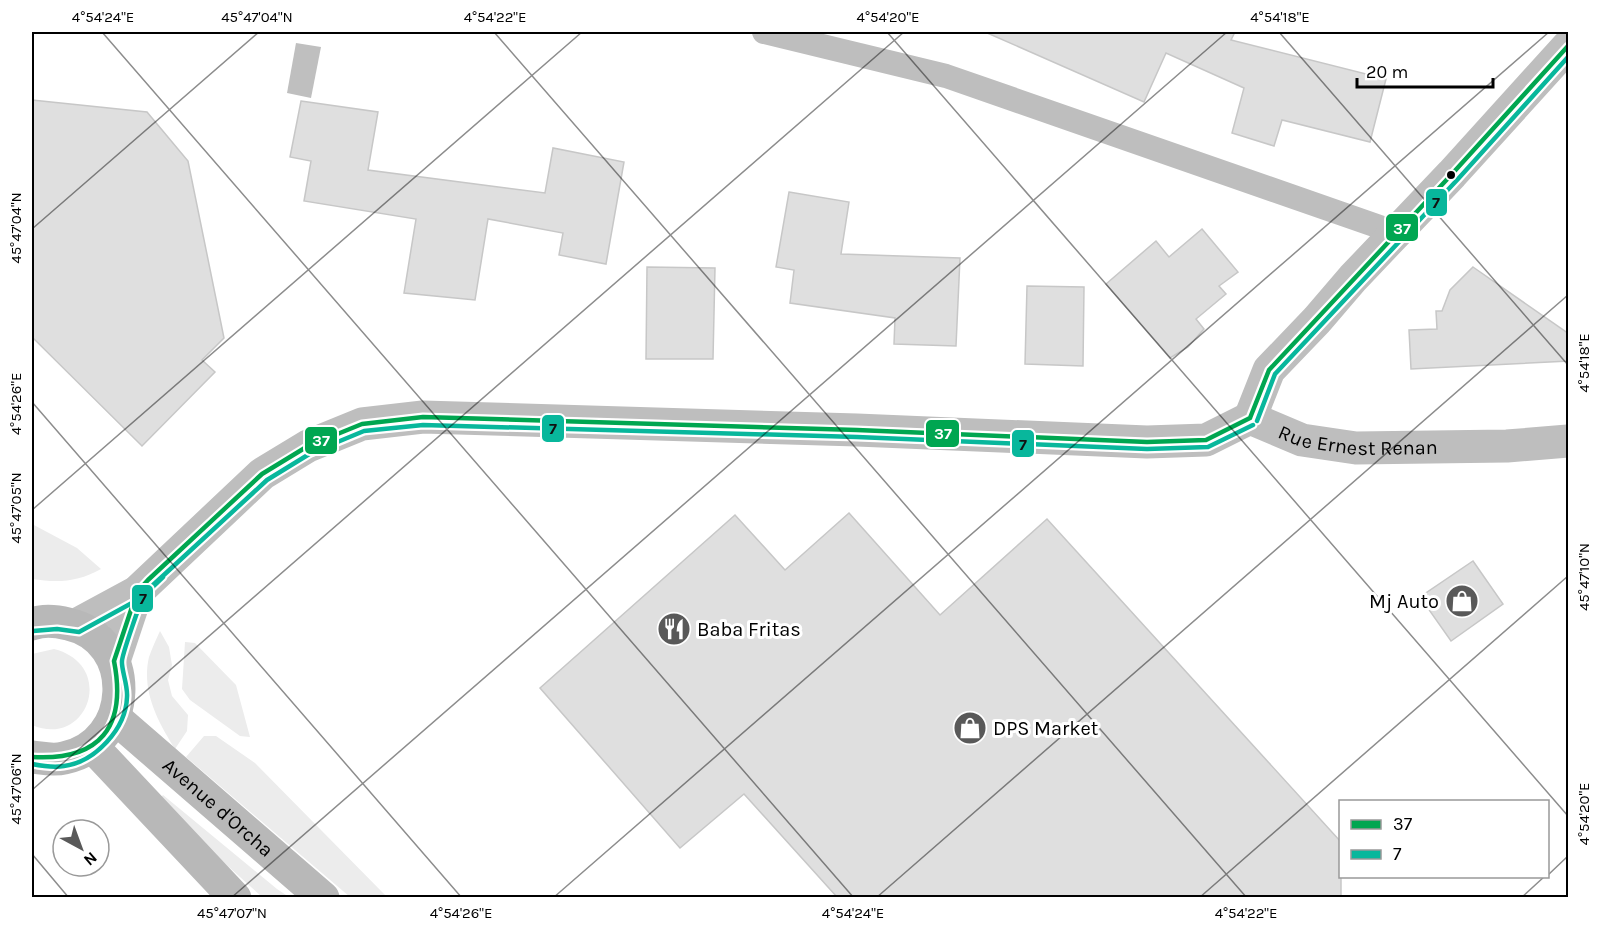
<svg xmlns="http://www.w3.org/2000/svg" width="1600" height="929" viewBox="0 0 1600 929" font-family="Karla,sans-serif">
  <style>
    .green { fill: #ececec }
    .water { fill: #bfbfbf }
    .building { fill: #dfdfdf; stroke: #c7c7c7; stroke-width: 1.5 }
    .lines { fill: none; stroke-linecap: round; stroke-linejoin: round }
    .lane { stroke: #bebebe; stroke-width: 24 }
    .street { stroke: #bebebe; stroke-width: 33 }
    .secondary { stroke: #b8b8b8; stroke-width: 33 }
    .bus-1-casing { stroke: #fff; stroke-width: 9 }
    .bus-2-casing { stroke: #fff; stroke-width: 9 }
    .bus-1 { stroke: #00a651; stroke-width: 4.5 }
    .bus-2 { stroke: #08b79c; stroke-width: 4.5 }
    .ticks { fill: none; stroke: #000; stroke-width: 1.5; stroke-opacity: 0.45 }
    .bus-dot { fill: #000; stroke: #fff; stroke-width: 2 }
    .labels { text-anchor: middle; stroke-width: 6; stroke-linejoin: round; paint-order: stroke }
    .street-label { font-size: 20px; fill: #000; stroke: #fff }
    .poi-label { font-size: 20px; fill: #000; stroke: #fff; text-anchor: start }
    .line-badge { stroke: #fff; stroke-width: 2 }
    .badge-label { font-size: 16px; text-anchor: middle; font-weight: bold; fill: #fff }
    .pale-badge-label { font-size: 16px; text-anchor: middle; font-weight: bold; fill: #111 }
    .neatline { fill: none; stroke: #000; stroke-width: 2 }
    .ticks-label { font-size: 15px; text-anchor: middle; fill: #000 }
  </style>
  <rect width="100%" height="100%" fill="#fff"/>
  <path class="green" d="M32 524 77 548 101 569C78 582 58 583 32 579Z
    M160 631 169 647 172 665 168 680 172 696 188 715 187 731 175 749C158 722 141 691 149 657 152 648 156 640 160 631Z
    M185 642 195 643 236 685 250 737 240 736 190 700 182 689Z
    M54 649C117 665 88 749 32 725V654Z
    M204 736H216L255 763 387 897H350L186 757Z
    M163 795 277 889 289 897H262L157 802Z"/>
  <path class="water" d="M296 43 321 47 311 98 287 93Z"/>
  <path class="building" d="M985 32H1235L1231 40 1386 79 1370 142 1282 120 1274 146 1232 133 1244 88 1166 53 1144 102Z
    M32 100 147 112 188 161 224 338 202 360 215 372 142 446 32 337Z
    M301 101 378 112 368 170 545 193 553 148 624 162 606 264 559 255 563 233 488 219 475 300 404 293 416 219 304 201 311 161 290 157Z
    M789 192 849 202 841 254 960 258 956 346 894 344 895 318 790 303 794 270 776 267Z
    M1202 229 1238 272 1219 286 1226 294 1196 319 1204 329 1188 347 1170 358 1106 284 1156 241 1169 257Z
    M647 267 715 268 713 359H646Z
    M1473 267 1569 334V361L1411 369 1409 330 1437 329 1436 311H1442L1450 290Z
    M1027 286 1084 287 1083 366 1025 364Z
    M849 513 940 615 1047 519 1341 842V897H837L744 794 680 848 540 688 735 515 785 570Z
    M1473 561 1503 604 1451 641 1420 597Z"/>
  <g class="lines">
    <path class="lane" d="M764 32 946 76 1397 233"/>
    <g class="street">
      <path d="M1250 418 1269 370 1317 320 1353 278 1452 174 1568 46"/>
      <path id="s1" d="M76 625 137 592 262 474 308 446 362 424 423 417 857 430 1147 442 1206 440 1250 418 1302 440 1356 448 1507 446 1568 441"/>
      <path d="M114 661 137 592"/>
    </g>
    <g class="secondary">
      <path d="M32 624C43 620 56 621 68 624 139 640 134 744 64 758 53 761 42 758 32 757"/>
      <path id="s2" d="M114 717 323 898"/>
      <path d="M92 746 235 898"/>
    </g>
    <defs>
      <path id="bus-1" d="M1250 418 1269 370 1452 174 1568 46
        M114 661 137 592 148 580 262 474 308 446 362 424 423 417 857 430 1147 442 1206 440 1250 418
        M32 757C100 761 127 727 114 661"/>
      <path id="bus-2" d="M1257 421 1275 374 1458 179 1568 57
        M33 631 57 629 79 632 141 598 163 577
        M32 764C42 766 53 768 64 766 95 762 126 729 127 697 128 685 121 669 122 661 122 655 141 600 144 595 146 592 150 588 153 585L267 480 311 453 364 431 423 425 857 437 1147 449 1208 447 1253 425"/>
    </defs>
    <use href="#bus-1" class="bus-1-casing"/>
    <use href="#bus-2" class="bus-2-casing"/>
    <use href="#bus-1" class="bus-1"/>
    <use href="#bus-2" class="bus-2"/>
  </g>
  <path class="ticks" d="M102 32 854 898M494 32 1247 898M887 32 1568 816M1279 32 1568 365M32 229 259 32M32 402 462 898M32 510 582 32M32 790 904 32M32 854 69 898M1548 875 1568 856M231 898 1227 32M553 898 1549 32M876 898 1568 295M1199 898 1568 576M1521 898 1545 876"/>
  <defs>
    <symbol id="shop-disc" viewBox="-11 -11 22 22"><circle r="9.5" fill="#595959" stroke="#fff"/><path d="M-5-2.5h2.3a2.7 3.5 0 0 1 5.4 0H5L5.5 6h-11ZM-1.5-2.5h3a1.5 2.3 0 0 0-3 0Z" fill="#fff"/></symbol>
    <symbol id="restaurant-disc" viewBox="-11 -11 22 22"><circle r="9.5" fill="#595959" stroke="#fff"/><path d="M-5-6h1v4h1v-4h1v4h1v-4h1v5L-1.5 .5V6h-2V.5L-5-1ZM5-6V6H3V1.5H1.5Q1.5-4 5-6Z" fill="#fff"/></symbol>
  </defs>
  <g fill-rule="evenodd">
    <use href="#shop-disc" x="1443" y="582" width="38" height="38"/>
    <use href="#restaurant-disc" x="655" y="610" width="38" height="38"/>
    <use href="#shop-disc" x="951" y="709" width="38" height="38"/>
  </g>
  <circle class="bus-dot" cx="1451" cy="175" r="5"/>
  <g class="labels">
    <g class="street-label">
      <text dy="7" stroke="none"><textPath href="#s1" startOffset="1360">Rue Ernest Renan</textPath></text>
      <text dy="7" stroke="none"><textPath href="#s2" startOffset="138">Avenue d'Orcha</textPath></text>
    </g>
    <g class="poi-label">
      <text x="1439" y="608" text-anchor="end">Mj Auto</text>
      <text x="697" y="636">Baba Fritas</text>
      <text x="993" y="735">DPS Market</text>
    </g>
  </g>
  <g class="line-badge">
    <rect x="1425" y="188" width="23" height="29" rx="6" fill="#08b79c"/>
    <rect x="1385" y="213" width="34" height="29" rx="6" fill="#00a651"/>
    <rect x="541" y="414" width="24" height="29" rx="6" fill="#08b79c"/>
    <rect x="925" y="419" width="35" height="29" rx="6" fill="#00a651"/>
    <rect x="304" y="426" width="34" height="29" rx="6" fill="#00a651"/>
    <rect x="1011" y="429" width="24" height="29" rx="6" fill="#08b79c"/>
    <rect x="131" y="584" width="23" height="29" rx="6" fill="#08b79c"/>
  </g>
  <g class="badge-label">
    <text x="1402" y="234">37</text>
    <text x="943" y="439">37</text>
    <text x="321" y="446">37</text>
  </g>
  <g class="pale-badge-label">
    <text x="1436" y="208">7</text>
    <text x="553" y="434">7</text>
    <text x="1023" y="450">7</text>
    <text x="143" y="604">7</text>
  </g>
  <rect width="1600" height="929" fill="none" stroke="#ffffff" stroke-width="66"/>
  <rect x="1339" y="800" width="210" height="78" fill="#ffffff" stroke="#999999" stroke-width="1.5"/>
  <rect x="1351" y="820" width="30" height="9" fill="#00a651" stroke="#999999" stroke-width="1.5"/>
  <text x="1393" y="830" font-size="18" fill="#000000">37</text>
  <rect x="1351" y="850" width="30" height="9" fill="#08b79c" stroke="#999999" stroke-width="1.5"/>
  <text x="1393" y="860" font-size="18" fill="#000000">7</text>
  <g transform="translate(81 848) rotate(139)"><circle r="28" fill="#ffffff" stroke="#999999" stroke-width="1.5"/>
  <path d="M0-4.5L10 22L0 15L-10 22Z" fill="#595959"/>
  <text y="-9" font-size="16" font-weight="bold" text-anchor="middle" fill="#000000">N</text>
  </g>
  <path d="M1357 78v9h136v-9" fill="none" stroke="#000000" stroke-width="3"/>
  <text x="1366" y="78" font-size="18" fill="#000000" stroke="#ffffff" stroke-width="4.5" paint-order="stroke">20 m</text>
  <rect x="33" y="33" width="1534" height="863" class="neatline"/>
  <g class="ticks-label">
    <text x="103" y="22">4°54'24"E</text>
    <text x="257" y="22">45°47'04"N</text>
    <text x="495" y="22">4°54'22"E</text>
    <text x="888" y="22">4°54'20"E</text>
    <text x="1280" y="22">4°54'18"E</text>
    <text transform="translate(16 228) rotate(-90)" y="5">45°47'04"N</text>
    <text transform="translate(1584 363) rotate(-90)" y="5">4°54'18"E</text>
    <text transform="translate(16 404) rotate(-90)" y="5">4°54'26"E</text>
    <text transform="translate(16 508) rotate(-90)" y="5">45°47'05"N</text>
    <text transform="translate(1584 577) rotate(-90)" y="5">45°47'10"N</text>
    <text transform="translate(16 789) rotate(-90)" y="5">45°47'06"N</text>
    <text transform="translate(1584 814) rotate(-90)" y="5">4°54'20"E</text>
    <text x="232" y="918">45°47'07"N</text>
    <text x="461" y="918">4°54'26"E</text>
    <text x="853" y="918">4°54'24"E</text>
    <text x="1246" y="918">4°54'22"E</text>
  </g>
</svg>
